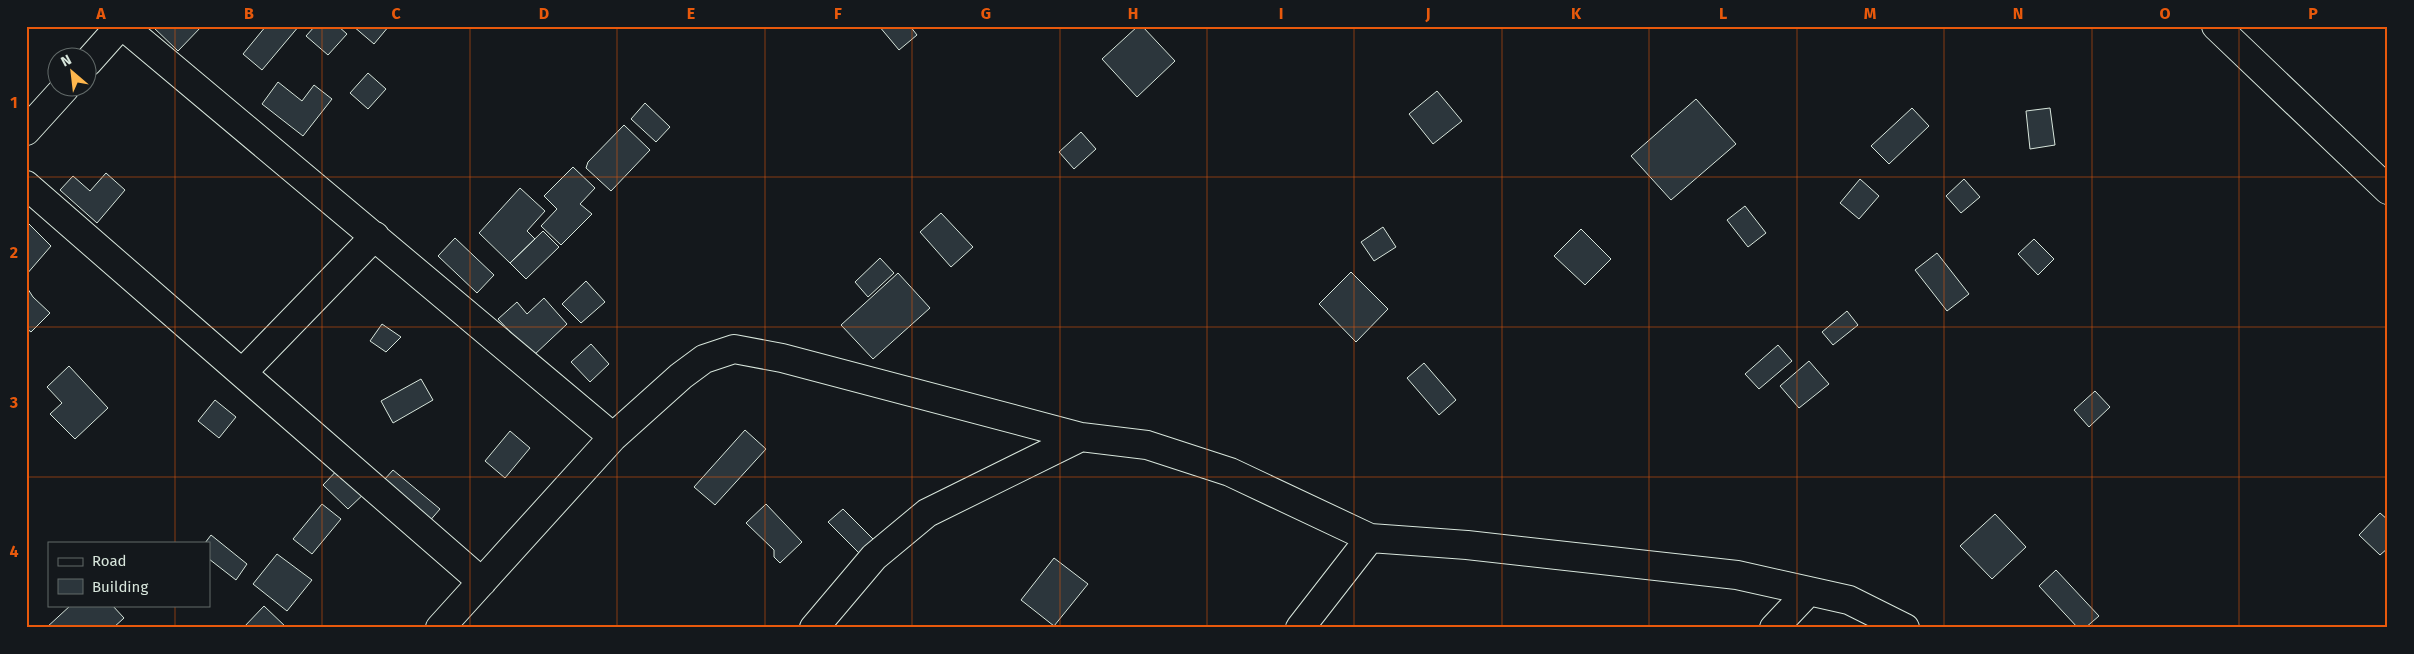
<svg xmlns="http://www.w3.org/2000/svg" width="2414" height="654" viewBox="0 0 2414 654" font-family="'Fira Sans',sans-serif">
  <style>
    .building { fill: #2c363c; stroke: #d8e6dc }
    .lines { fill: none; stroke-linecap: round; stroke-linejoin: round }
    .minor-casing { stroke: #d8e6dc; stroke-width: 30 }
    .minor { stroke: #14181c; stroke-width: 28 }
    .grid { fill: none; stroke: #e8590c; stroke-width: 1; stroke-opacity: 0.55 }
    .neatline { fill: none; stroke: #e8590c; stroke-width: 2 }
    .grid-label { font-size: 16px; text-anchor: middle; font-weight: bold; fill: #e8590c }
  </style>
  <rect width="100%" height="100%" fill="#14181c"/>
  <path class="building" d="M152 26H202L178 51Z
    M266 26H299L262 70 243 54Z
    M315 26H338L347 34 328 55 306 36Z
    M353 26H389L374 44Z
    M879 26H910L917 35 899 50Z
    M1138 26H1142L1175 61 1137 97 1102 59Z
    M368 73 386 89 368 109 350 93Z
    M278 82 302 101 314 85 332 99 303 136 262 104Z
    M1437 91 1462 121 1433 144 1409 114Z
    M1696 99 1736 144 1671 200 1631 156Z
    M645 103 670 127 656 142 631 119Z
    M1912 108 1929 126 1889 164 1871 146Z
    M2050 108 2055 145 2030 149 2026 111Z
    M624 125 650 150 611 191 586 168 588 162Z
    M1081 132 1096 149 1074 169 1059 152Z
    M573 167 595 188 580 204 592 214 561 245 541 226 557 209 544 196Z
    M106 173 125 190 97 223 60 190 73 176 90 191Z
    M1860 179 1879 196 1859 219 1840 203Z
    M1964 179 1980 197 1961 213 1946 196Z
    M520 188 545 211 527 231 535 239 510 263 479 233Z
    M1745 206 1766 233 1748 247 1727 220Z
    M941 213 973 247 951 267 920 232Z
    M26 221 51 246 26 275Z
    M1383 227 1396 247 1374 261 1361 242Z
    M1581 229 1611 259 1585 285 1554 256Z
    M543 231 559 247 526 279 510 263Z
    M455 238 494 275 477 293 438 256Z
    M2034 239 2054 259 2038 275 2018 254Z
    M1937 253 1969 294 1947 311 1915 270Z
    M880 258 894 273 868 297 855 282Z
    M1351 272 1388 309 1356 342 1319 304Z
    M898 273 930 308 873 359 841 325Z
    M586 281 605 302 581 323 562 304Z
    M26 286 33 297 50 313 31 332 26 328Z
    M544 298 567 324 533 356 498 319 517 302 527 314Z
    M1847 311 1858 325 1833 345 1822 332Z
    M382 324 401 337 386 352 370 341Z
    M591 344 609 364 590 382 571 362Z
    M1778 345 1792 361 1759 389 1745 374Z
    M1809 361 1829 384 1799 408 1780 386Z
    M1424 363 1456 400 1439 415 1407 378Z
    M69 366 108 408 75 439 50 414 62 403 47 387Z
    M421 379 433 400 393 423 381 401Z
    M2095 391 2110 407 2089 427 2074 410Z
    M215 400 236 417 219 438 198 421Z
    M745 430 766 449 715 505 694 487Z
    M510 431 530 448 505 478 485 461Z
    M343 464 369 489 348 509 323 485Z
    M393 470 440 509 422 530 375 490Z
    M322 504 341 519 312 554 293 539Z
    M766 504 802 542 780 563 774 557V550L746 523Z
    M843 509 876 542 862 556 828 522Z
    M2380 513 2388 520V548L2380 555 2359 535Z
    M1995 514 2026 547 1992 579 1960 546Z
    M211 535 247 564 236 580 209 559V543H205Z
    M277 554 312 580 287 611 253 584Z
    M1054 558 1088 584 1054 626 1021 600Z
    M2056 570 2099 616 2085 628H2078L2039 586Z
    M71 605H112L124 618 113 628H46Z
    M264 606 287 628H243Z"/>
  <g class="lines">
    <defs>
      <path id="minor" d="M123 26 613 437
        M2216 26 2388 190
        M88 62 120 26
        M26 131 65 88
        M26 185 482 582
        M242 373 375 236
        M440 628 613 437 681 376 704 359 734 349 782 358 1081 437
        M814 628 874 557 927 513 1081 437 1147 445 1230 472 1370 538 1467 545 1737 575 1849 600 1905 628
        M1300 628 1370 538
        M1774 628 1809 591"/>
    </defs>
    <use href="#minor" class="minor-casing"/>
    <use href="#minor" class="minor"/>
  </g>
  <path class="grid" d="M175 26V543M322 26V628M470 26V628M617 26V628M765 26V628M912 26V628M1060 26V628M1207 26V628M1354 26V628M1502 26V628M1649 26V628M1797 26V628M1944 26V628M2092 26V628M2239 26V628M26 177H2388M26 327H2388M26 477H2388M175 605V628"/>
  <rect width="2414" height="654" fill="none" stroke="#14181c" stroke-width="55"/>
  <rect x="48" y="542" width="162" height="65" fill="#14181c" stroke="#626a69"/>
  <rect x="58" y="558" width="25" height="8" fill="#14181c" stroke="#626a69"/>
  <text x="92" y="566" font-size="15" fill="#d8e6dc">Road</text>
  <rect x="58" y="579" width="25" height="15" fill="#2c363c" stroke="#626a69"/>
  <text x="92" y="592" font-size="15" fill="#d8e6dc">Building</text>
  <g transform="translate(72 72) rotate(332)"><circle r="24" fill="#14181c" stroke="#626a69"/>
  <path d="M0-4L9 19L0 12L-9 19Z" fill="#ffb74d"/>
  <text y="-8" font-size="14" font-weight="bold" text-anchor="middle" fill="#d8e6dc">N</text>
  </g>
  <rect x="28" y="28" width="2358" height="598" class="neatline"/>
  <g class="grid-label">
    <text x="101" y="19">A</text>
    <text x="249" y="19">B</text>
    <text x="396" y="19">C</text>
    <text x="544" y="19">D</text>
    <text x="691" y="19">E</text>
    <text x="838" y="19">F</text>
    <text x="986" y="19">G</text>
    <text x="1133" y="19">H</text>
    <text x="1281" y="19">I</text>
    <text x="1428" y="19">J</text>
    <text x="1576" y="19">K</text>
    <text x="1723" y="19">L</text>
    <text x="1870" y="19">M</text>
    <text x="2018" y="19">N</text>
    <text x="2165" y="19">O</text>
    <text x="2313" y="19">P</text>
    <text x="14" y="108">1</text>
    <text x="14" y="258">2</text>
    <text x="14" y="408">3</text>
    <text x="14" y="557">4</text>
  </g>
</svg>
